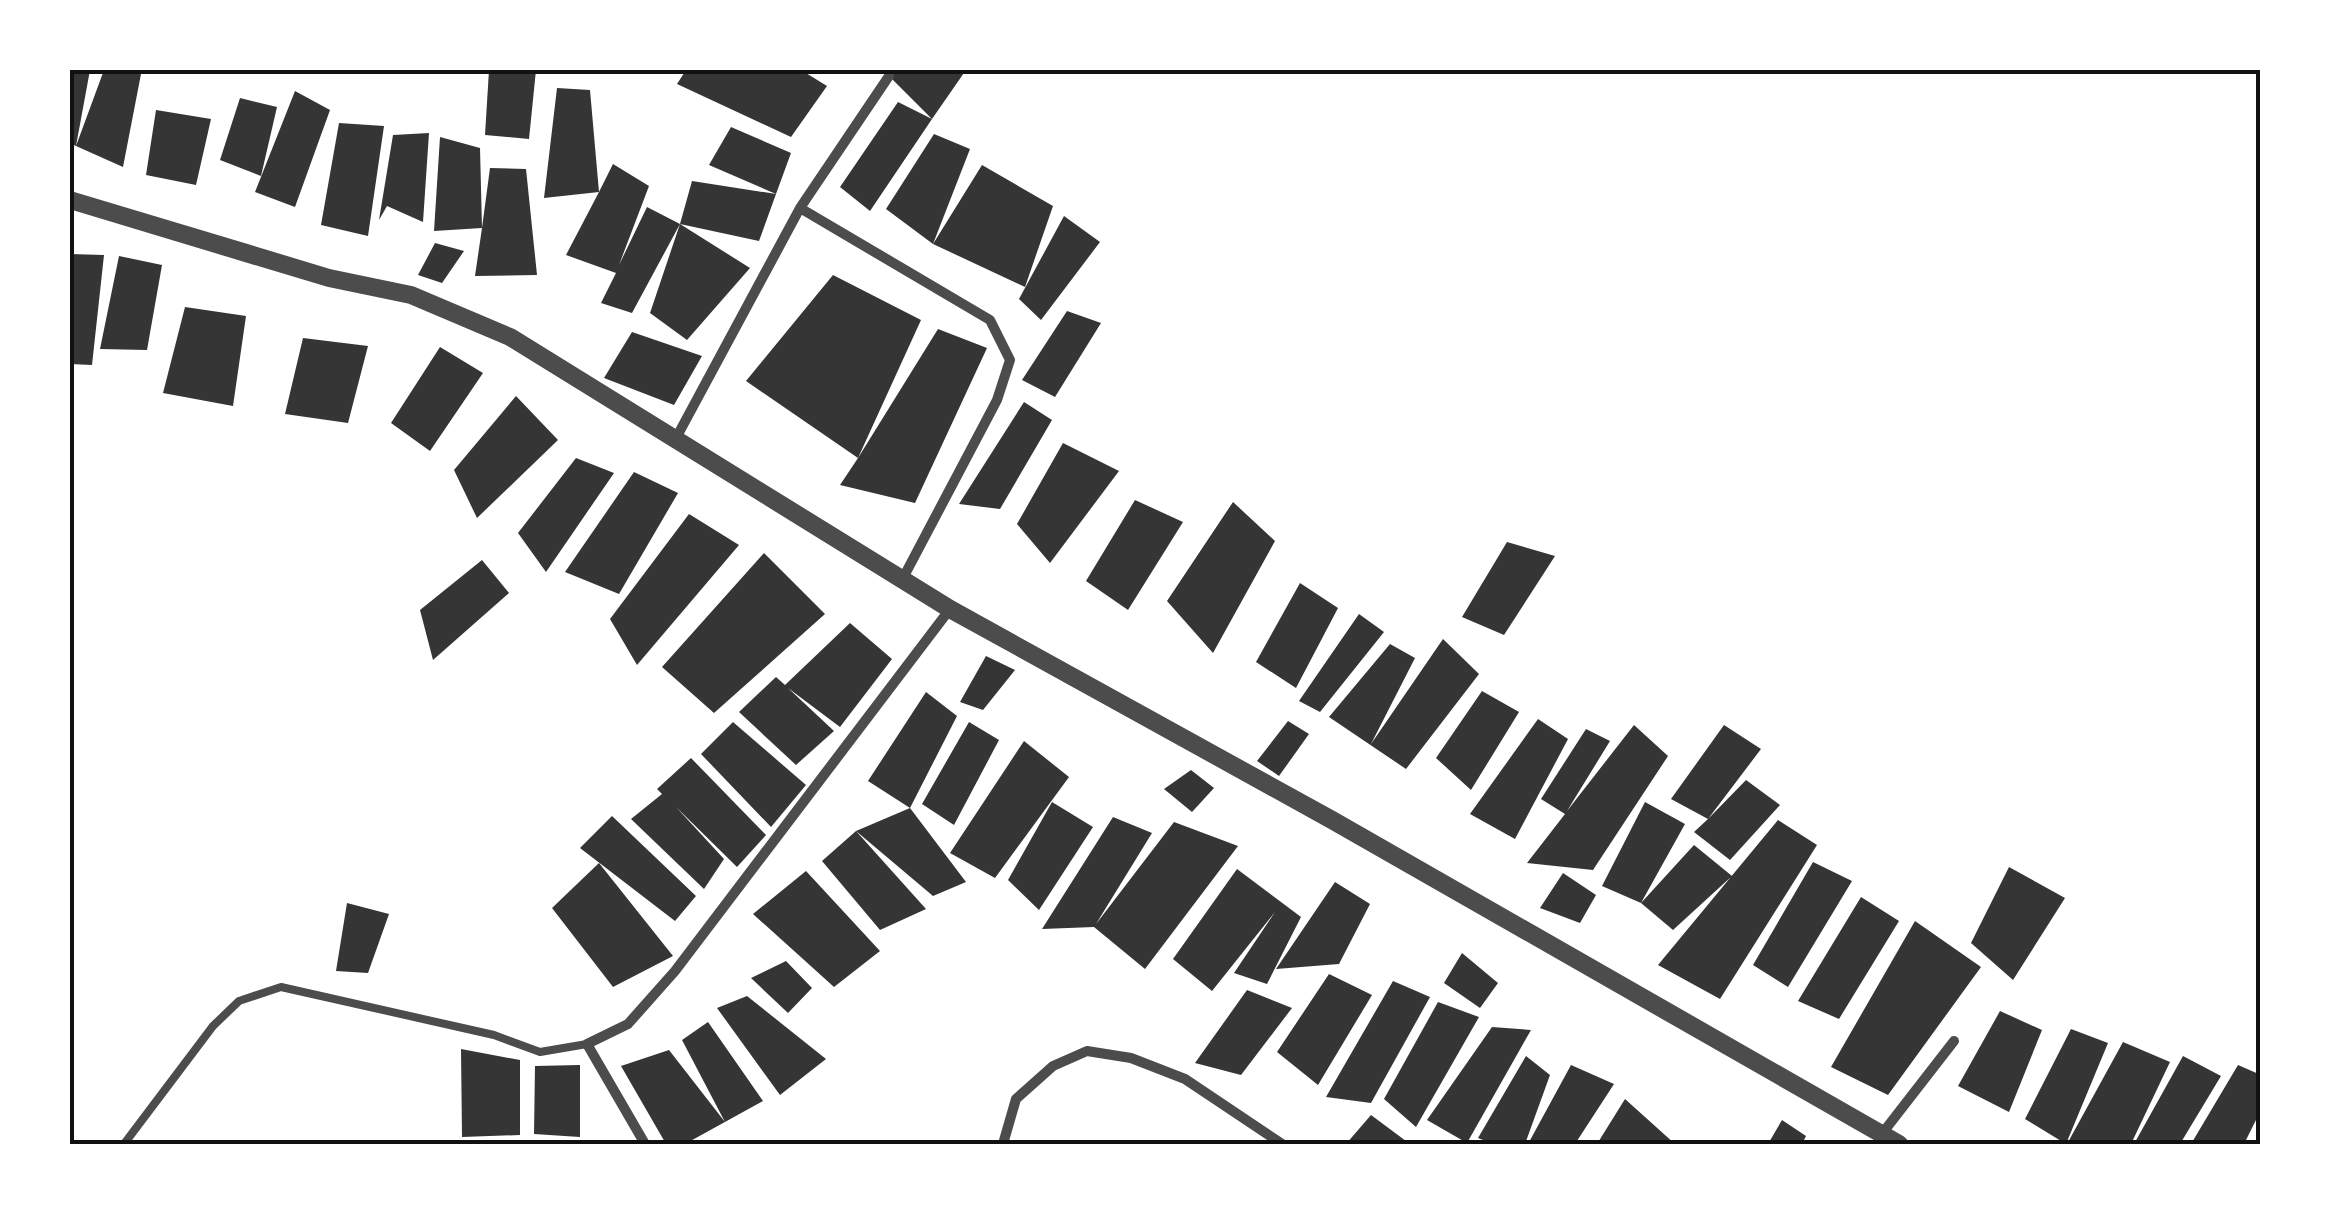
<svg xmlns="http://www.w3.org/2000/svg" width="2331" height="1214" viewBox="0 0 2331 1214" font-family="'Roboto Condensed',sans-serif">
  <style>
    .building { fill: #353535 }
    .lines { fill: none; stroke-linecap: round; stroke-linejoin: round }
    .service { stroke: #4c4c4c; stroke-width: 8 }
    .minor { stroke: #4c4c4c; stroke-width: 10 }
    .tertiary { stroke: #4c4c4c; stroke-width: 18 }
    .neatline { fill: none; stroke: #111; stroke-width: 4 }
  </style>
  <rect width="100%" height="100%" fill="#fff"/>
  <path class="building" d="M70 70H90L76 146 70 143Z
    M104 70H130L141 74 123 167 76 146Z
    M489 70H536L529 139 485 135Z
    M686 70H801L827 86 791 137 677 84Z
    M894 70H966L932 119 889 76Z
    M557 88 590 90 599 192 613 164 649 186 619 265 647 207 680 224 692 181 776 194 709 165 731 127 791 153 776 194 759 241 680 224 632 313 601 303 616 273 566 255 599 192 544 198Z
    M295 91 330 110 295 207 255 192Z
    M240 98 277 107 261 176 220 160Z
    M898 102 932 119 870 211 840 187Z
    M156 110 211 119 196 185 146 175Z
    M339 123 384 126 368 236 321 225Z
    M429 133 423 222 387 206 379 220 393 135Z
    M934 134 970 149 933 244 886 209Z
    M440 137 480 148 482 228 490 168 526 169 537 275 475 276 482 228 434 231Z
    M982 165 1053 206 1025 287 933 244Z
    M1064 216 1100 242 1041 320 1019 299Z
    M680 224 750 268 687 340 650 313Z
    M435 243 464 251 442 283 418 275Z
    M70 254 104 255 92 365 70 364Z
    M119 256 162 265 147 350 100 349Z
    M833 275 921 320 858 458 938 329 987 348 915 503 840 485 858 458 746 381Z
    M185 307 246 316 233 406 163 393Z
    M1067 311 1101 323 1055 397 1022 380Z
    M632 332 702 356 674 405 604 378Z
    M303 338 368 346 348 423 285 414Z
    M440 347 483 373 430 451 391 423Z
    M516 396 558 440 477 518 454 470Z
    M1024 402 1052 420 1000 509 959 504Z
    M1063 443 1119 471 1050 563 1017 524Z
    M576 458 614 473 546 572 518 533Z
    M634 472 678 493 619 594 565 572Z
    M1135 500 1183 522 1128 610 1086 581Z
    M1233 502 1275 541 1213 653 1167 601Z
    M689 514 739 545 637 665 610 619Z
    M1507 542 1555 556 1504 635 1462 617Z
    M764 553 825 614 714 713 662 667Z
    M482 560 509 593 433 660 420 610Z
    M1300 583 1338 608 1296 688 1256 662Z
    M1359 614 1384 632 1320 712 1299 701Z
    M850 623 892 659 840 727 788 688 834 731 796 765 739 712 776 677 785 685Z
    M1443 639 1479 674 1406 769 1329 717 1390 644 1415 658 1371 744Z
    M986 656 1015 670 983 710 960 702Z
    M1482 691 1519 712 1471 790 1436 758Z
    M926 692 957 716 910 808 868 781Z
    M1538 719 1568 739 1515 839 1470 814Z
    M1288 721 1309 734 1279 776 1257 761Z
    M733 722 806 785 771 827 701 754Z
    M969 722 999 740 954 825 922 804Z
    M1634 725 1668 756 1593 870 1527 863 1565 814 1541 799 1586 729 1610 741 1567 811Z
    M1724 725 1761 749 1708 819 1746 780 1780 805 1730 860 1694 832 1708 819 1671 799Z
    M1024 741 1069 777 995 878 950 853Z
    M691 758 766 835 737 867 676 807 724 859 704 889 631 819 662 794 657 789Z
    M1191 770 1214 788 1192 812 1164 789Z
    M1052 802 1093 827 1039 910 1008 880Z
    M1645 802 1685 824 1641 903 1694 845 1732 876 1673 930 1641 903 1602 886Z
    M910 808 966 882 933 896 856 831Z
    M612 816 696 896 675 921 580 848Z
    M1113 817 1152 833 1096 924 1174 822 1238 846 1145 969 1094 927 1042 929Z
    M1778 820 1817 845 1720 999 1658 965Z
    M856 831 926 909 880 930 822 861Z
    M1813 862 1852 881 1788 987 1753 965Z
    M599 863 673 956 613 987 552 908Z
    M2009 867 2065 898 2013 980 1971 943Z
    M1237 869 1301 917 1267 984 1234 973 1275 912 1212 991 1173 959Z
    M806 871 880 951 834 987 753 914Z
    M1563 873 1596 895 1580 923 1540 908Z
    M1335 882 1370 904 1339 964 1276 969Z
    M1861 897 1899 921 1839 1019 1798 1001Z
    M347 903 389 914 368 973 336 971Z
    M1915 921 1981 967 1888 1095 1831 1067Z
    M1462 953 1498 983 1480 1008 1444 983Z
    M786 961 812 988 788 1013 751 978Z
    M1329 974 1372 995 1318 1085 1277 1052Z
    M1393 981 1430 997 1371 1103 1326 1097Z
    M1247 990 1292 1008 1241 1075 1195 1063Z
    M747 996 826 1059 780 1095 717 1008Z
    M1438 1002 1479 1017 1416 1127 1384 1099Z
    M2000 1011 2042 1030 2009 1112 1958 1086Z
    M708 1022 763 1101 685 1144H666L621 1066 669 1050 725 1122 682 1040Z
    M1492 1027 1531 1030 1467 1143 1427 1120Z
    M2071 1029 2108 1043 2066 1144 2025 1119Z
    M2123 1042 2170 1062 2131 1144H2067Z
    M461 1049 520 1060V1135L462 1137Z
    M1526 1056 1550 1075 1525 1144H1493L1478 1138Z
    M2183 1056 2221 1076 2180 1144H2134Z
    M580 1065V1137L534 1134 535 1066Z
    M1571 1065 1614 1084 1575 1144H1528Z
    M2238 1065 2261 1075V1110L2244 1144H2191Z
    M1625 1099 1675 1144H1597Z
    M1371 1115 1410 1144H1346Z
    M1782 1120 1806 1136 1802 1144H1768Z"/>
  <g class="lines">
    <path class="service" d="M124 1144 213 1026 239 1001 281 987 494 1035 540 1052 587 1044"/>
    <path class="minor" d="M800 208 990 320 1010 360 997 400 902 580
      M675 440 800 208 889 76
      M1881 1135 1954 1041
      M645 1144 587 1044 628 1024 675 971 950 609
      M1003 1144 1016 1099 1053 1066 1087 1051 1131 1058 1185 1079 1282 1144"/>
    <path class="tertiary" d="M70 200 329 278 411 295 510 337 950 609 1332 820 1899 1144"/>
  </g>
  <rect width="2331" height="1214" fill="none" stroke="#ffffff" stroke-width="145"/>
  <rect x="72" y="72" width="2186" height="1070" class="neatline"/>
</svg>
